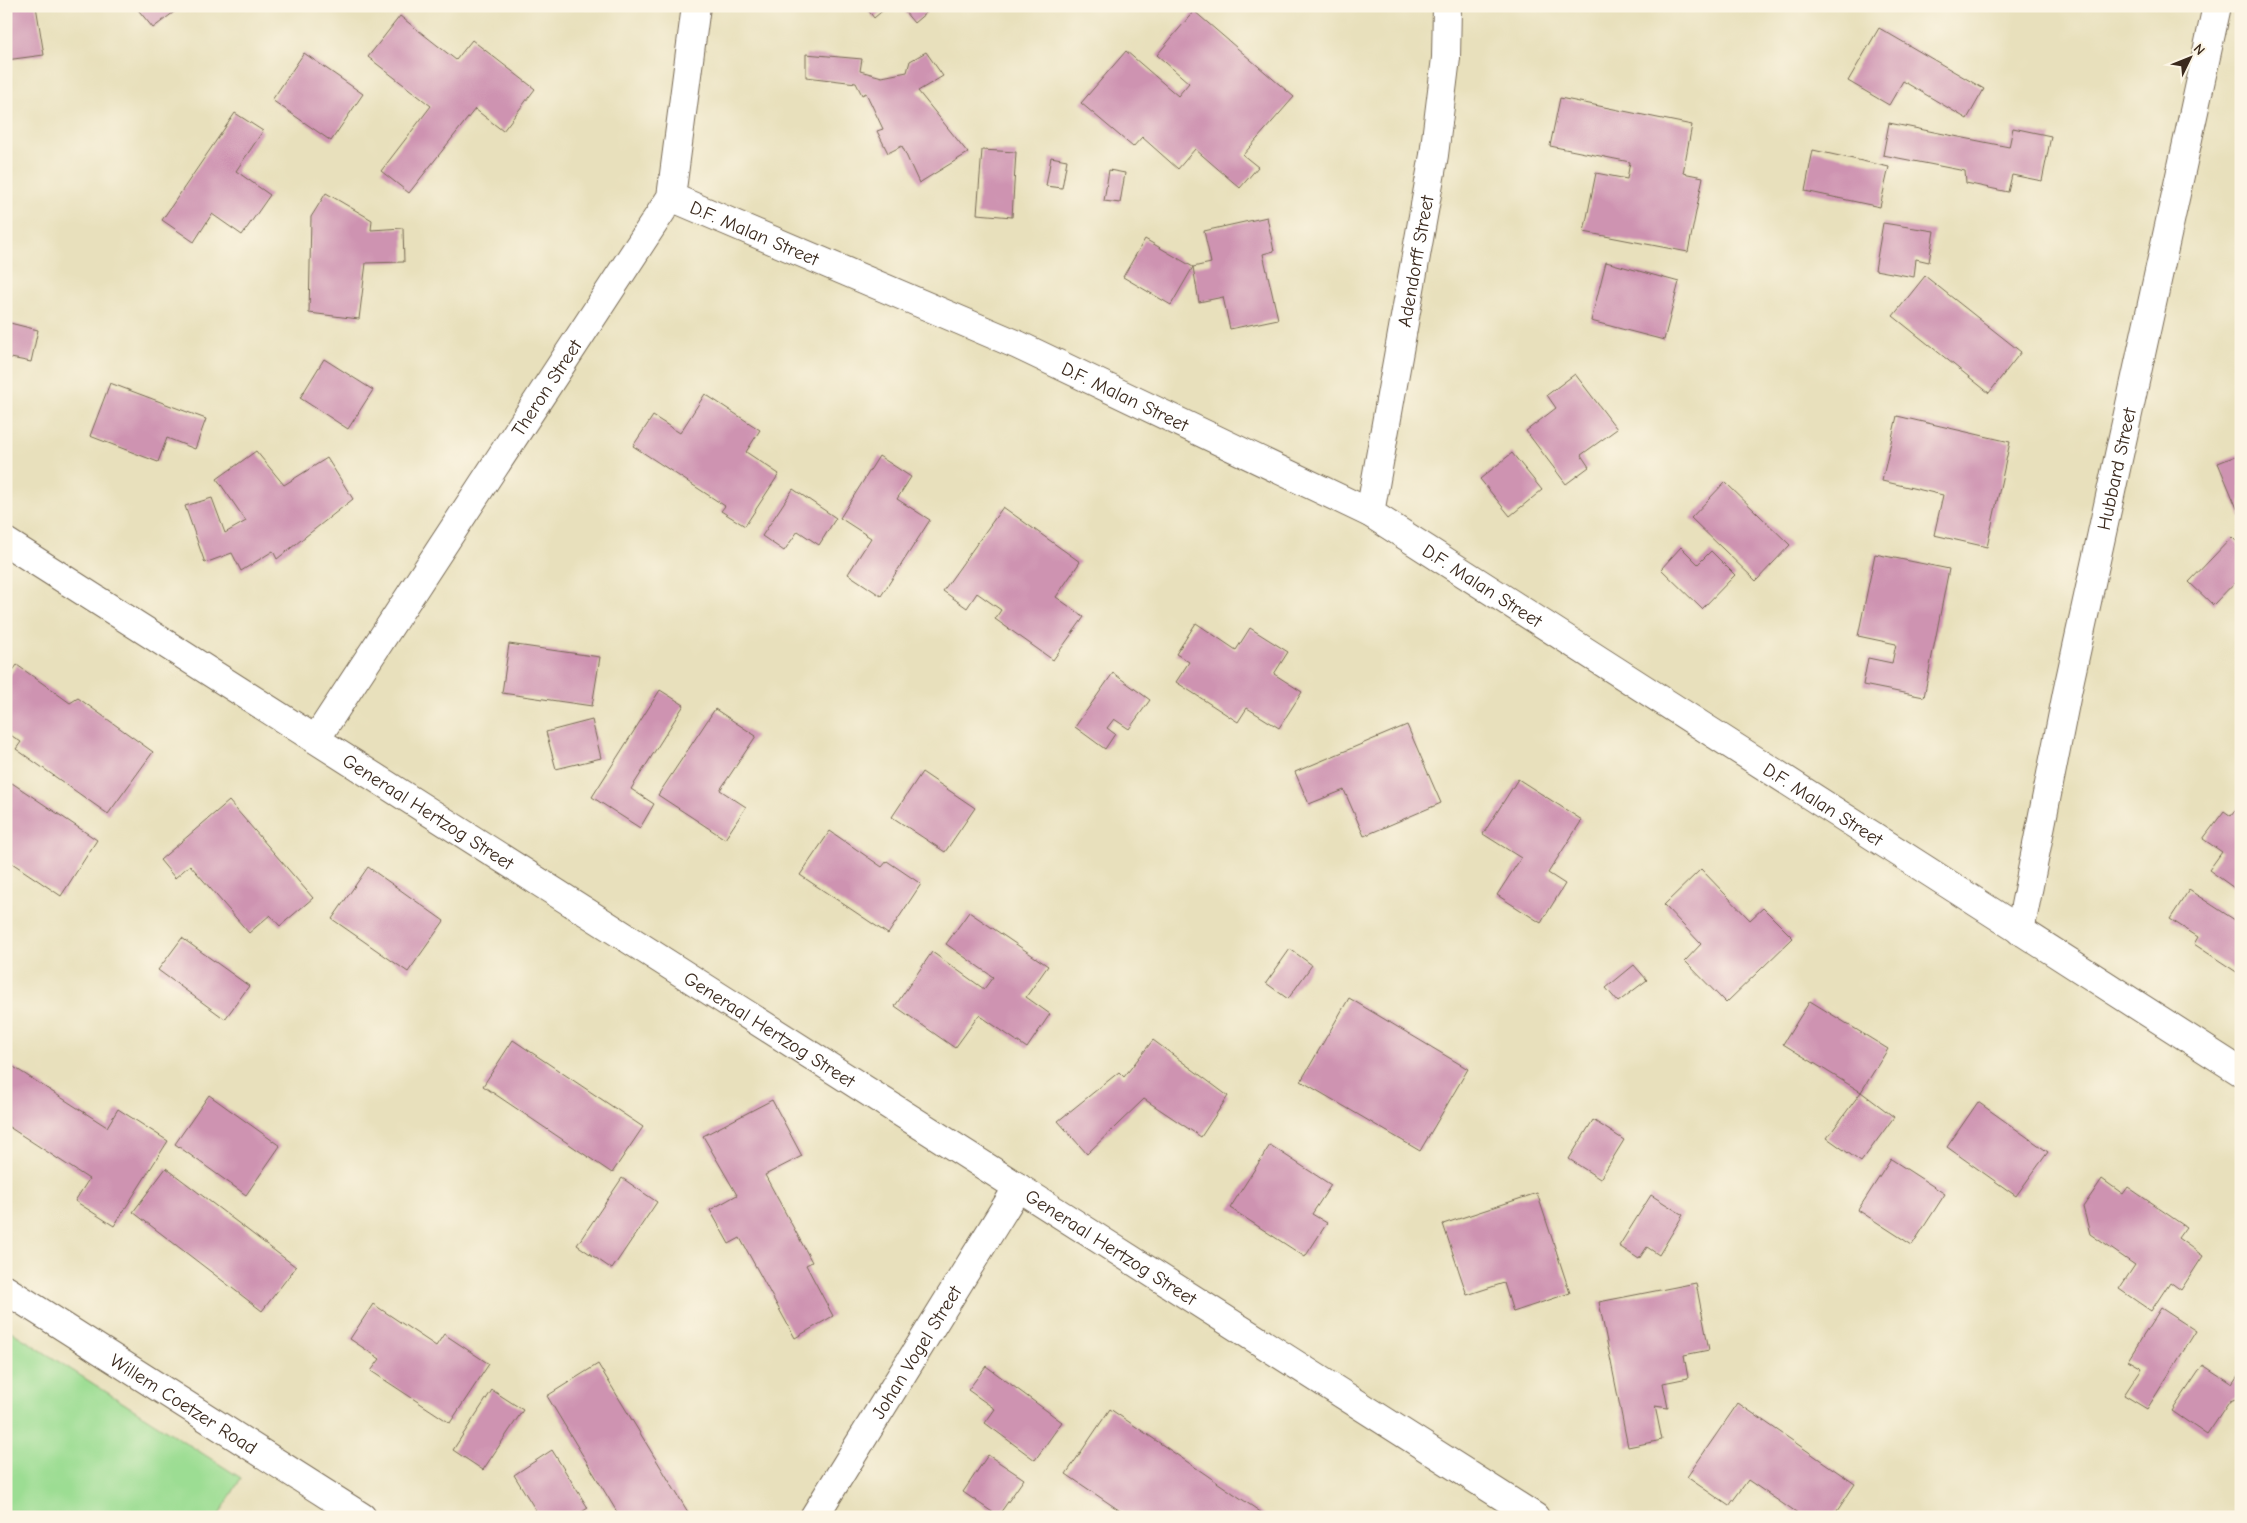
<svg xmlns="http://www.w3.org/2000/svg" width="2247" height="1523" viewBox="0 0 2247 1523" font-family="'Comic Neue',sans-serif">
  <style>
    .green { fill: #9cdd93; stroke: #6c8458 }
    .building { fill: #ce93b1 }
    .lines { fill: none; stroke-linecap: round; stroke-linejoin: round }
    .minor-casing { stroke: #786a55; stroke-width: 30 }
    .minor { stroke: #fff; stroke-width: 28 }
    .labels { text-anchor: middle; stroke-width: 4.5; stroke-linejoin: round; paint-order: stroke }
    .street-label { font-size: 19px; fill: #3b2a1e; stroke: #fcf5e5 }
  </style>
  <rect width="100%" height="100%" fill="#fcf5e5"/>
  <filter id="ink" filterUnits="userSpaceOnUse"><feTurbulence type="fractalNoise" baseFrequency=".02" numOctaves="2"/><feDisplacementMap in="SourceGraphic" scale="10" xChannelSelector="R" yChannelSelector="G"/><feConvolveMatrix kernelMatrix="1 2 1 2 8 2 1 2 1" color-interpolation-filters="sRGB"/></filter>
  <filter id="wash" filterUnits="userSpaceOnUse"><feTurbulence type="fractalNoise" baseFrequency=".0096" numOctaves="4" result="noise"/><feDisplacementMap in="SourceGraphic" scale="20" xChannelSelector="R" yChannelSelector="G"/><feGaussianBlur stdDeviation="1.12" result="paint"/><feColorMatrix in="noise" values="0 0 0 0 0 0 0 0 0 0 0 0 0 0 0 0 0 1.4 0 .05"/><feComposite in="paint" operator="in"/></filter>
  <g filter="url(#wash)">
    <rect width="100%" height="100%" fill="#e8e0bc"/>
    <path class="green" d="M6 1328 241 1478 218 1517H6Z"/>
    <g id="blocks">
      <path class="building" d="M6 6H36L44 55 6 60Z
        M135 6H176L178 9 153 28Z
        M865 6H888L874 18Z
        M900 6H934L914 23Z
        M1194 11 1294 97 1243 155 1258 167 1240 188 1195 149 1178 169 1142 137 1133 147 1081 103 1126 51 1178 96 1189 83 1157 55Z
        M400 16 456 60 472 40 535 89 503 131 475 109 409 193 381 171 431 106 368 57Z
        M1879 28 1984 89 1967 119 1903 81 1889 105 1848 81Z
        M926 52 943 76 918 91 968 153 919 183 902 146 888 153 877 131 883 129 866 93 862 95 856 83 806 77V54L862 59 860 71 882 77 907 72 910 61Z
        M304 53 363 94 331 141 272 100Z
        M1560 98 1692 125 1683 173 1703 177 1688 252 1584 232 1596 173 1627 179 1630 162 1550 146Z
        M235 113 263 131 236 171 270 195 242 235 212 214 194 242 162 220Z
        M1889 123 2009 147 2013 128 2051 136 2042 181 2012 175 2008 192 1966 183 1965 171 1883 155Z
        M982 150 1016 152 1012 217 977 214Z
        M1813 150 1889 167 1880 207 1805 191Z
        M1051 157 1067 160 1062 188 1046 186Z
        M1109 170 1125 173 1120 203 1104 201Z
        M326 193 372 220 371 230 403 228 404 262 366 263 359 319 309 313 311 217Z
        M1267 217 1274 251 1263 254 1278 319 1230 329 1223 297 1199 302 1193 267 1171 305 1123 277 1145 239 1193 267 1211 263 1204 231Z
        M1883 223 1934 231 1929 262 1916 259 1914 277 1875 270Z
        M1606 262 1679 282 1664 340 1591 321Z
        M1925 276 2021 352 1989 393 1893 316Z
        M6 322 38 330 31 362 6 357Z
        M324 359 373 390 348 429 300 398Z
        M1575 374 1617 429 1581 455 1589 467 1566 484 1526 431 1556 408 1547 395Z
        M110 383 206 419 195 449 167 438 158 462 90 436Z
        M705 394 760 430 746 452 779 474 745 526 721 511 725 506 633 446 653 416 680 433Z
        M1897 416 2010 442 1987 547 1934 535 1943 495 1882 481Z
        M256 451 284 485 327 458 353 499 277 559 273 551 241 571 232 553 205 563 185 506 212 498 225 533 246 521 217 479Z
        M1512 453 1542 490 1510 516 1480 479Z
        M2241 454V518L2218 463Z
        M879 456 911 477 897 499 930 520 881 596 848 574 871 538 840 518Z
        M1725 482 1790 545 1756 581 1691 518Z
        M793 489 836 518 819 545 798 531 784 551 762 536Z
        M1003 507 1080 562 1056 597 1084 617 1053 660 995 619 1001 610 977 593 967 608 943 591Z
        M2232 537 2241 546V576L2213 605 2189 582Z
        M1681 547 1698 564 1711 551 1735 575 1702 609 1661 569Z
        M1875 554 1949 569 1924 697 1863 685 1868 658 1892 663 1896 644 1858 636Z
        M1196 623 1236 650 1250 628 1288 652 1274 674 1302 692 1279 728 1247 708 1238 722 1176 682 1189 662 1176 654Z
        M509 644 600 657 592 706 502 693Z
        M17 665 70 703 78 698 153 752 108 814 16 749 21 742 6 732V680Z
        M1113 673 1150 700 1129 729 1114 719 1107 728 1115 734 1105 749 1075 727Z
        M660 690 684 705 631 789 654 804 640 828 592 797Z
        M715 709 756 736 720 790 746 807 725 839 658 795Z
        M592 720 601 758 556 769 546 732Z
        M1407 725 1441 803 1364 836 1344 790 1309 804 1295 772Z
        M922 772 975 808 945 852 892 817Z
        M1518 779 1582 820 1548 873 1565 884 1541 923 1497 895 1521 858 1483 834Z
        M12 783 97 840 61 896 6 859V791Z
        M229 801 313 898 280 926 270 915 249 933 190 865 175 878 160 860Z
        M2241 803V893L2209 870 2222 852 2203 839 2224 811 2231 816Z
        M830 831 882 867 887 861 921 884 888 934 800 875Z
        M368 867 444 921 408 972 332 919Z
        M1701 869 1750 920 1763 908 1793 938 1726 1003 1685 961 1701 944 1664 905Z
        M2189 890 2241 924V975L2194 944 2198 937 2170 919Z
        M969 912 1048 966 1026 997 1050 1014 1027 1048 979 1015 955 1048 895 1006 932 952 984 989 993 977 946 944Z
        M182 938 249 986 225 1019 158 970Z
        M1290 949 1312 965 1288 999 1266 983Z
        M1634 965 1647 980 1618 1002 1606 988Z
        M1349 998 1468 1069 1420 1151 1301 1081Z
        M1810 1001 1888 1049 1861 1092 1783 1044Z
        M513 1040 643 1127 612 1173 483 1086Z
        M1153 1040 1228 1096 1201 1137 1144 1099 1087 1154 1058 1121 1119 1072 1124 1077Z
        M6 1062 107 1127 118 1109 168 1141 114 1226 75 1201 89 1179 6 1125Z
        M1861 1092 1894 1117 1861 1162 1827 1138Z
        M209 1095 280 1146 246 1195 175 1144Z
        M772 1100 802 1156 765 1175 812 1262 806 1265 833 1316 795 1338 740 1238 729 1244 710 1210 737 1195 703 1136Z
        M1978 1102 2048 1152 2016 1196 1947 1147Z
        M1593 1120 1624 1140 1600 1179 1569 1159Z
        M1270 1145 1331 1185 1312 1214 1327 1223 1305 1257 1230 1208Z
        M1891 1159 1945 1194 1912 1245 1858 1210Z
        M166 1168 296 1267 262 1311 133 1212Z
        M622 1178 657 1202 612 1269 577 1245Z
        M2102 1179 2123 1194 2128 1187 2186 1227 2178 1238 2203 1256 2181 1290 2170 1282 2151 1311 2119 1289 2135 1265 2090 1234 2083 1207Z
        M1537 1193 1570 1293 1513 1312 1504 1283 1467 1295 1443 1224Z
        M1651 1195 1683 1215 1659 1255 1647 1247 1639 1259 1619 1246Z
        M1696 1283 1709 1350 1684 1355 1688 1378 1663 1383 1668 1408 1655 1406 1662 1440 1628 1447 1599 1302Z
        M373 1304 436 1346 444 1334 489 1364 450 1423 371 1371 380 1359 350 1339Z
        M2161 1308 2196 1331 2147 1409 2124 1395 2142 1368 2128 1360Z
        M598 1364 691 1517H620L547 1396Z
        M2203 1365 2232 1384 2241 1371V1397L2230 1401 2207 1435 2172 1411Z
        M986 1366 1062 1422 1035 1460 985 1423 995 1409 968 1390Z
        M492 1390 523 1410 483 1470 453 1450Z
        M1738 1403 1855 1484 1833 1517H1802L1748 1480 1729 1506 1687 1477Z
        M1110 1409 1265 1515 1264 1517H1129L1066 1474Z
        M552 1450 588 1508 574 1517H540L514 1475Z
        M988 1455 1024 1479 998 1516 963 1492Z"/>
    </g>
  </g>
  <g filter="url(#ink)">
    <use href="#blocks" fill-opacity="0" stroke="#786a55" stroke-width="1"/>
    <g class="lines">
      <defs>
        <g id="minor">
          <path id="s1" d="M671 197 1018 345 1370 513 2241 1072"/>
          <path id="s2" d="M1370 513 1434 155 1446 58 1447 6"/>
          <path id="s3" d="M6 542 1535 1517"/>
          <path id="s4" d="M316 739 671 197 696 6"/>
          <path id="s5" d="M2020 931 2067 693 2217 6"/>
          <path id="s6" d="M6 1290 362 1517"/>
          <path id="s7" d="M814 1517 1018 1187"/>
        </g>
      </defs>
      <use href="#minor" class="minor-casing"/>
      <use href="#minor" class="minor"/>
    </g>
  </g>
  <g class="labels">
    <g class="street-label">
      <text dy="7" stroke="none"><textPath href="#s1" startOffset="91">D.F. Malan Street</textPath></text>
      <text dy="7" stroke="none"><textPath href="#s2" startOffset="256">Adendorff Street</textPath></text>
      <text dy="7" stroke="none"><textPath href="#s4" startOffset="420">Theron Street</textPath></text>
      <text dy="7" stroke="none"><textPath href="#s1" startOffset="496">D.F. Malan Street</textPath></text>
      <text dy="7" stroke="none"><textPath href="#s5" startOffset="472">Hubbard Street</textPath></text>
      <text dy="7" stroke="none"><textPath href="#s1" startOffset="901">D.F. Malan Street</textPath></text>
      <text dy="7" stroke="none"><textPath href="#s1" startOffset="1306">D.F. Malan Street</textPath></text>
      <text dy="7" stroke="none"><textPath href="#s3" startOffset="501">Generaal Hertzog Street</textPath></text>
      <text dy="7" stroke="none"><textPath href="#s3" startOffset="906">Generaal Hertzog Street</textPath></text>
      <text dy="7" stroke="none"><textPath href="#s3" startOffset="1311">Generaal Hertzog Street</textPath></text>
      <text dy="7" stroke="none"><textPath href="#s7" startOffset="194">Johan Vogel Street</textPath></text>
      <text dy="7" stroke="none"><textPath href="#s6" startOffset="211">Willem Coetzer Road</textPath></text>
    </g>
  </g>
  <rect width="2247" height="1523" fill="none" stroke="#fcf5e5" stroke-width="25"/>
  <g transform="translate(2190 58) rotate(47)" stroke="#fcf5e5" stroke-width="4" paint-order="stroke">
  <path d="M0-4L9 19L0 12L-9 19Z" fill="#3b2a1e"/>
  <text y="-8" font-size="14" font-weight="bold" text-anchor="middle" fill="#3b2a1e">N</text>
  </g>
</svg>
